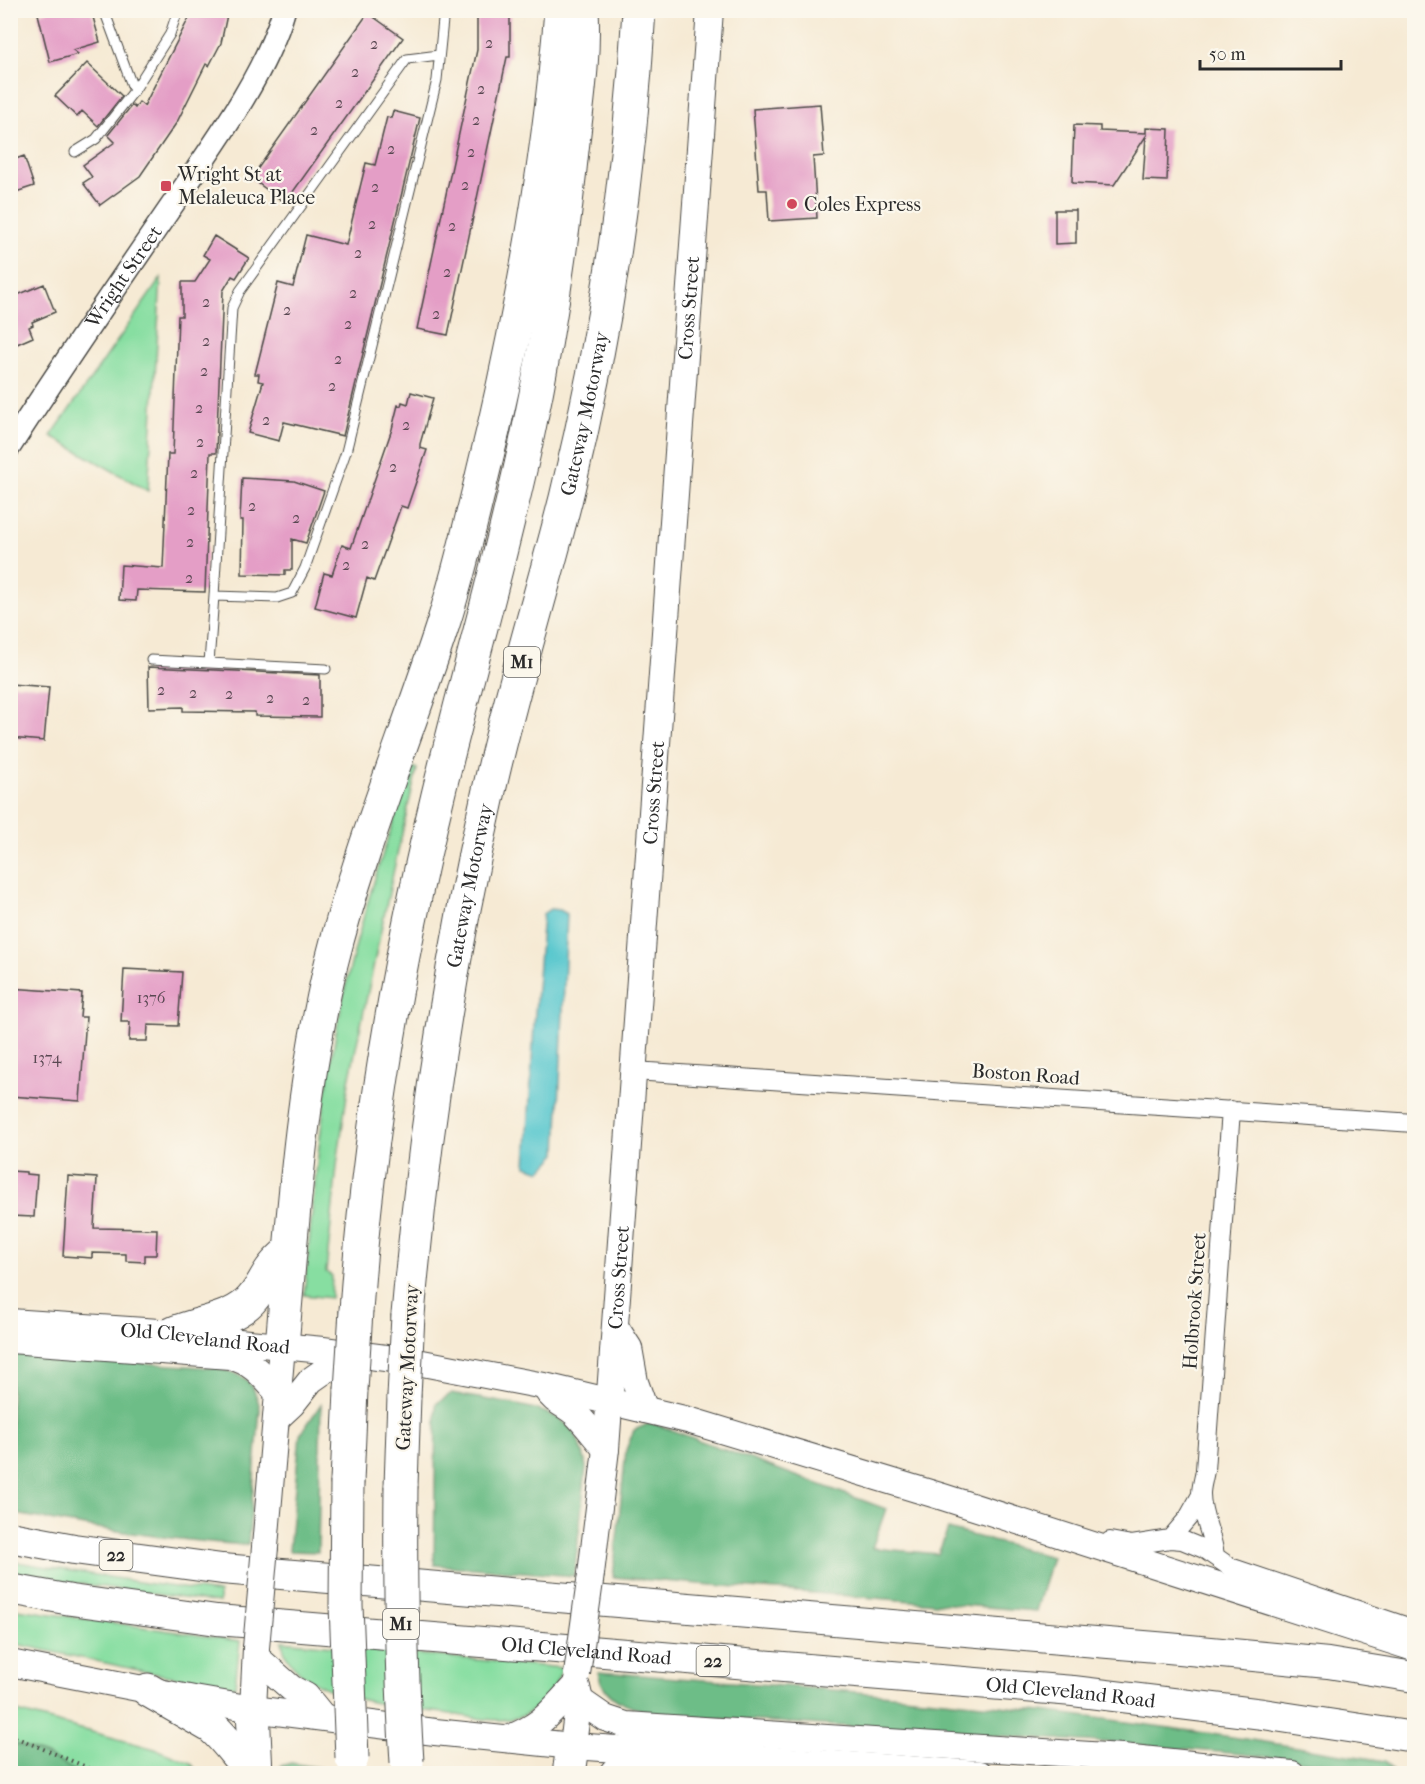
<svg xmlns="http://www.w3.org/2000/svg" width="1425" height="1784" viewBox="0 0 1425 1784" font-family="'IM FELL French Canon',serif">
  <style>
    .green { fill: #87dea1; stroke: #598466; stroke-width: 1.5 }
    .forest { fill: #6dbd87; stroke: #4c7459; stroke-width: 1.5 }
    .water { fill: #59c7ce; stroke: #42797c; stroke-width: 1.5 }
    .building { fill: #e49ec6 }
    .lines { fill: none; stroke-linecap: round; stroke-linejoin: round }
    .service-casing { stroke: #494844; stroke-width: 11 }
    .minor-casing { stroke: #494844; stroke-width: 20 }
    .tertiary-casing { stroke: #494844; stroke-width: 25 }
    .secondary-casing { stroke: #494844; stroke-width: 28 }
    .trunk-casing { stroke: #494844; stroke-width: 32 }
    .motorway-casing { stroke: #494844; stroke-width: 35 }
    .path { stroke: #494844; stroke-width: 4; stroke-dasharray: 1.5 4.5; stroke-linecap: butt }
    .service { stroke: #fff; stroke-width: 9 }
    .minor { stroke: #fff; stroke-width: 18 }
    .tertiary { stroke: #fff; stroke-width: 22 }
    .secondary { stroke: #fff; stroke-width: 26 }
    .trunk { stroke: #fff; stroke-width: 30 }
    .motorway { stroke: #fff; stroke-width: 33 }
    .secondary-bridge-casing { stroke: #494844; stroke-width: 28; stroke-linecap: butt }
    .motorway-bridge-casing { stroke: #494844; stroke-width: 35; stroke-linecap: butt }
    .secondary-bridge { stroke: #fff; stroke-width: 26 }
    .motorway-bridge { stroke: #fff; stroke-width: 33 }
    .poi-dot { fill: #d1495b; stroke: #fbf7ec; stroke-width: 2 }
    .labels { text-anchor: middle; stroke-width: 4.5; stroke-linejoin: round; paint-order: stroke }
    .number-label { font-size: 16px; fill: #594852 }
    .shield { fill: #fbf7ec; stroke: #696865; stroke-width: 1.5 }
    .shield-label { font-size: 18px; font-weight: bold; fill: #2b2b2b }
    .poi-label { font-size: 20px; fill: #2b2b2b; stroke: #fbf7ec; text-anchor: start }
    .street-label { font-size: 20px; fill: #2b2b2b; stroke: #fbf7ec }
  </style>
  <rect width="100%" height="100%" fill="#fbf7ec"/>
  <filter id="ink" filterUnits="userSpaceOnUse"><feTurbulence type="fractalNoise" baseFrequency=".0167" numOctaves="2"/><feDisplacementMap in="SourceGraphic" scale="12" xChannelSelector="R" yChannelSelector="G"/><feConvolveMatrix kernelMatrix="1 2 1 2 8 2 1 2 1" color-interpolation-filters="sRGB"/></filter>
  <filter id="wash" filterUnits="userSpaceOnUse"><feTurbulence type="fractalNoise" baseFrequency=".008" numOctaves="4" result="noise"/><feDisplacementMap in="SourceGraphic" scale="24" xChannelSelector="R" yChannelSelector="G"/><feGaussianBlur stdDeviation="1.35" result="paint"/><feColorMatrix in="noise" values="0 0 0 0 0 0 0 0 0 0 0 0 0 0 0 0 0 1.4 0 .05"/><feComposite in="paint" operator="in"/></filter>
  <g filter="url(#wash)">
    <rect width="100%" height="100%" fill="#f6ead4"/>
    <path class="green" d="M161 278 148 491 51 436Z
      M413 767 417 769 397 855 349 1081 338 1157 326 1272 332 1276 331 1298 304 1295C312 1216 318 1135 332 1056 348 957 378 861 413 767Z
      M11 1561 145 1583 219 1593V1603L74 1583 11 1572Z
      M10 1608 240 1641 235 1687 157 1674 11 1643Z
      M282 1641 562 1668C555 1690 543 1707 522 1716 498 1725 468 1716 444 1713 400 1707 288 1698 282 1641Z
      M10 1710 155 1749 191 1763 198 1773H11Z"/>
    <path class="forest" d="M11 1354 216 1368C244 1374 254 1380 260 1409L248 1545C168 1540 89 1528 11 1513Z
      M452 1393C470 1397 489 1400 507 1403 550 1411 580 1418 586 1468L574 1576 434 1565 436 1404Z
      M321 1404 318 1552 289 1551 300 1435Z
      M648 1424H655L886 1509 872 1548 938 1554 948 1529 1052 1557 1036 1611 613 1577 626 1450 634 1430Z
      M598 1672C717 1681 836 1689 954 1701 1099 1716 1242 1738 1385 1761L1392 1771 1241 1754 1115 1743 676 1716C645 1711 605 1708 598 1672Z
      M11 1742 46 1755 79 1773H11Z
      M291 1763 325 1769V1773H277L281 1766Z"/>
    <path class="water" d="M550 909 560 910 567 914 557 1154 541 1171 526 1166 534 1026 543 914Z"/>
    <g id="blocks">
      <path class="building" d="M51 10H91L100 42 73 50 78 54 50 62 38 14Z
        M193 10H228L221 43 209 66 206 64 177 122 140 176 100 205 83 183 92 177 83 165 115 142 108 135 132 105 135 108 139 102 144 106Z
        M477 10H510V57H507L448 335 417 329 477 50Z
        M368 13 403 38 285 203 251 178Z
        M87 63 122 96 98 126 82 111 77 117 55 96Z
        M820 104 824 156 813 157 817 218 769 221 767 190H759L753 109Z
        M393 111 420 118 343 436 284 422 279 441 248 433 263 382 258 381 259 374H255L278 283 293 287 306 235 346 245 366 163 375 165 387 117 391 118Z
        M1074 125 1100 126V131L1146 133V128L1169 129 1167 181 1143 180 1146 136 1114 185 1072 183Z
        M24 156 34 186 10 194V161Z
        M1055 210H1076V243L1055 244Z
        M214 236 249 258 236 278 232 276 223 291 216 453H210L205 592 137 590 136 601 119 600 121 565 163 568 168 454H173L178 316H182V282H195L210 259 203 255Z
        M44 284 55 312 32 322 33 325 29 327 33 337 10 347V298Z
        M411 392 433 398 420 444V448L427 450 407 508 401 506 374 581 367 578 356 618 315 607 324 573 332 575 342 545 351 548 392 429 398 405 401 406 402 402 408 404Z
        M242 478 294 481 324 491 306 543 292 539V570H285V575L242 574 243 520H240Z
        M148 667 320 675V717L255 716V712L183 711V707L149 708Z
        M10 684 49 687 44 741 10 738Z
        M124 969 182 972 178 1026 148 1025 147 1041H129L130 1022H121Z
        M10 988 82 993 80 1017H86L80 1101 10 1096Z
        M10 1171 26 1172V1174L37 1175 34 1217 10 1216Z
        M68 1176 97 1178 94 1228 157 1229 156 1255H145V1262L126 1261V1254L92 1253V1258L63 1256Z"/>
    </g>
  </g>
  <g filter="url(#ink)">
    <use href="#blocks" fill-opacity="0" stroke="#494844" stroke-width="1.5"/>
    <g class="lines">
      <defs>
        <path id="service" d="M104 10 134 91
          M439 55 407 59 240 291 232 308 214 596 277 598 292 593 305 568 346 452 437 80 444 10
          M75 152 96 139 134 91 170 34 178 10
          M151 660 326 669
          M209 663 214 596"/>
        <path id="minor" d="M634 1071 1414 1123
          M1170 1539 1188 1518 1201 1495
          M1110 1541 1132 1545 1170 1539 1182 1540 1204 1549 1230 1567 1414 1629
          M1215 1556C1213 1535 1201 1516 1201 1494 1201 1486 1204 1478 1205 1470L1231 1110"/>
        <g id="tertiary">
          <path id="s1" d="M10 446C63 364 118 284 173 204 212 147 265 76 284 10"/>
        </g>
        <g id="secondary">
          <path id="s2" d="M10 1322 174 1333 198 1338 323 1350 417 1362 544 1386 688 1420 943 1497 1414 1648"/>
          <path d="M616 1328 629 1348 635 1382 645 1410"/>
          <path d="M10 1340 230 1356C254 1363 262 1375 278 1393"/>
          <path d="M546 1389C553 1401 564 1404 575 1413 586 1424 596 1438 606 1449"/>
          <path d="M277 1418 292 1404 311 1380 348 1354"/>
          <path d="M265 1547 282 1346"/>
          <path id="s3" d="M591 1574 606 1449 710 10"/>
          <path d="M256 1657 291 1688 306 1696 323 1717"/>
          <path d="M10 1663 194 1699 253 1709 435 1732 573 1746 980 1774"/>
          <path d="M579 1700 605 1718 626 1725 1122 1757 1292 1774"/>
          <path d="M253 1709 256 1648"/>
          <path d="M507 1739C544 1725 550 1712 576 1685"/>
          <path d="M573 1746 579 1696 577 1687"/>
        </g>
        <g id="trunk">
          <path d="M10 1537 74 1549 222 1569 1168 1648 1328 1663 1414 1677"/>
          <path id="s4" d="M10 1589 71 1600 217 1620 1073 1691 1263 1714 1414 1737"/>
        </g>
        <g id="motorway">
          <path d="M356 1311C369 1115 404 925 453 735 478 636 506 538 527 438 546 349 560 260 570 169 575 117 585 63 582 10"/>
          <path id="s5" d="M408 1315C423 1140 449 966 488 795 510 695 541 597 566 498 605 339 630 174 639 10"/>
          <path d="M174 1333C198 1323 227 1321 247 1304 259 1294 263 1281 271 1270 276 1262 284 1256 290 1250"/>
          <path d="M282 1346C293 1218 301 1089 331 964 360 848 406 738 443 624 463 561 477 496 493 431 525 292 550 153 561 10"/>
          <path d="M347 1482 351 1390"/>
          <path d="M401 1486 404 1397"/>
          <path d="M148 1690 212 1727C228 1741 238 1758 253 1774"/>
          <path d="M253 1709 256 1774"/>
          <path d="M569 1774 573 1746"/>
          <path d="M616 1774 636 1765 653 1752"/>
        </g>
      </defs>
      <use href="#service" class="service-casing"/>
      <use href="#minor" class="minor-casing"/>
      <use href="#tertiary" class="tertiary-casing"/>
      <use href="#secondary" class="secondary-casing"/>
      <use href="#trunk" class="trunk-casing"/>
      <use href="#motorway" class="motorway-casing"/>
      <path class="path" d="M10 1735 103 1774"/>
      <use href="#service" class="service"/>
      <use href="#minor" class="minor"/>
      <use href="#tertiary" class="tertiary"/>
      <use href="#secondary" class="secondary"/>
      <use href="#trunk" class="trunk"/>
      <use href="#motorway" class="motorway"/>
      <defs>
        <path id="secondary-bridge" d="M256 1648 265 1547
          M577 1674 591 1574"/>
        <path id="motorway-bridge" d="M351 1390 356 1311
          M404 1397 408 1315
          M347 1482 346 1605 352 1758
          M401 1486C400 1578 401 1670 407 1762"/>
      </defs>
      <use href="#secondary-bridge" class="secondary-bridge-casing"/>
      <use href="#motorway-bridge" class="motorway-bridge-casing"/>
      <use href="#secondary-bridge" class="secondary-bridge"/>
      <use href="#motorway-bridge" class="motorway-bridge"/>
    </g>
  </g>
  <g class="poi-dot">
    <rect x="160" y="180" width="12" height="12" rx="3"/>
    <circle cx="792" cy="204" r="6"/>
  </g>
  <g class="labels">
    <g class="number-label">
      <text x="489" y="48">2</text>
      <text x="374" y="49">2</text>
      <text x="355" y="77">2</text>
      <text x="481" y="94">2</text>
      <text x="339" y="108">2</text>
      <text x="476" y="125">2</text>
      <text x="314" y="135">2</text>
      <text x="391" y="154">2</text>
      <text x="471" y="157">2</text>
      <text x="465" y="190">2</text>
      <text x="375" y="192">2</text>
      <text x="372" y="229">2</text>
      <text x="452" y="231">2</text>
      <text x="358" y="258">2</text>
      <text x="447" y="277">2</text>
      <text x="353" y="298">2</text>
      <text x="206" y="307">2</text>
      <text x="287" y="315">2</text>
      <text x="436" y="319">2</text>
      <text x="348" y="329">2</text>
      <text x="206" y="346">2</text>
      <text x="338" y="364">2</text>
      <text x="204" y="376">2</text>
      <text x="332" y="391">2</text>
      <text x="199" y="413">2</text>
      <text x="266" y="425">2</text>
      <text x="406" y="430">2</text>
      <text x="200" y="447">2</text>
      <text x="393" y="472">2</text>
      <text x="194" y="478">2</text>
      <text x="252" y="511">2</text>
      <text x="191" y="515">2</text>
      <text x="296" y="523">2</text>
      <text x="190" y="547">2</text>
      <text x="365" y="549">2</text>
      <text x="346" y="570">2</text>
      <text x="189" y="583">2</text>
      <text x="161" y="695">2</text>
      <text x="193" y="698">2</text>
      <text x="229" y="699">2</text>
      <text x="270" y="703">2</text>
      <text x="306" y="705">2</text>
      <text x="151" y="1003">1376</text>
      <text x="47" y="1063">1374</text>
    </g>
    <g class="shield">
      <rect x="504" y="647" width="36" height="30" rx="4.5"/>
      <rect x="99.5" y="1540" width="33" height="30" rx="4.5"/>
      <rect x="383" y="1609" width="36" height="30" rx="4.5"/>
      <rect x="696.5" y="1646" width="33" height="30" rx="4.5"/>
    </g>
    <g class="shield-label">
      <text x="522" y="668">M1</text>
      <text x="116" y="1561">22</text>
      <text x="401" y="1630">M1</text>
      <text x="713" y="1667">22</text>
    </g>
    <g class="poi-label">
      <text x="178" y="181">Wright St at<tspan x="178" dy="23">Melaleuca Place</tspan></text>
      <text x="804" y="211">Coles Express</text>
    </g>
    <g class="street-label">
      <text dy="7" stroke="none"><textPath href="#s1" startOffset="204">Wright Street</textPath></text>
      <text dy="7" stroke="none"><textPath href="#s3" startOffset="1270">Cross Street</textPath></text>
      <text dy="7" stroke="none"><textPath href="#s5" startOffset="920">Gateway Motorway</textPath></text>
      <text dy="7" stroke="none"><textPath href="#s3" startOffset="784">Cross Street</textPath></text>
      <text dy="7" stroke="none"><textPath href="#s5" startOffset="434">Gateway Motorway</textPath></text>
      <text transform="translate(1026 1074) rotate(4)" y="7">Boston Road</text>
      <text dy="7" stroke="none"><textPath href="#s3" startOffset="298">Cross Street</textPath></text>
      <text transform="translate(1194 1301) rotate(-86)" y="7">Holbrook Street</text>
      <text dy="7" stroke="none"><textPath href="#s2" startOffset="196">Old Cleveland Road</textPath></text>
      <text transform="translate(407 1367) rotate(-87)" y="7">Gateway Motorway</text>
      <text dy="7" stroke="none"><textPath href="#s4" startOffset="580">Old Cleveland Road</textPath></text>
      <text dy="7" stroke="none"><textPath href="#s4" startOffset="1066">Old Cleveland Road</textPath></text>
    </g>
  </g>
  <rect width="1425" height="1784" fill="none" stroke="#fbf7ec" stroke-width="36"/>
  <path d="M1200 60v9h141v-9" fill="none" stroke="#2b2b2b" stroke-width="3"/>
  <text x="1209" y="60" font-size="18" fill="#2b2b2b" stroke="#fbf7ec" stroke-width="4.5" paint-order="stroke">50 m</text>
</svg>
